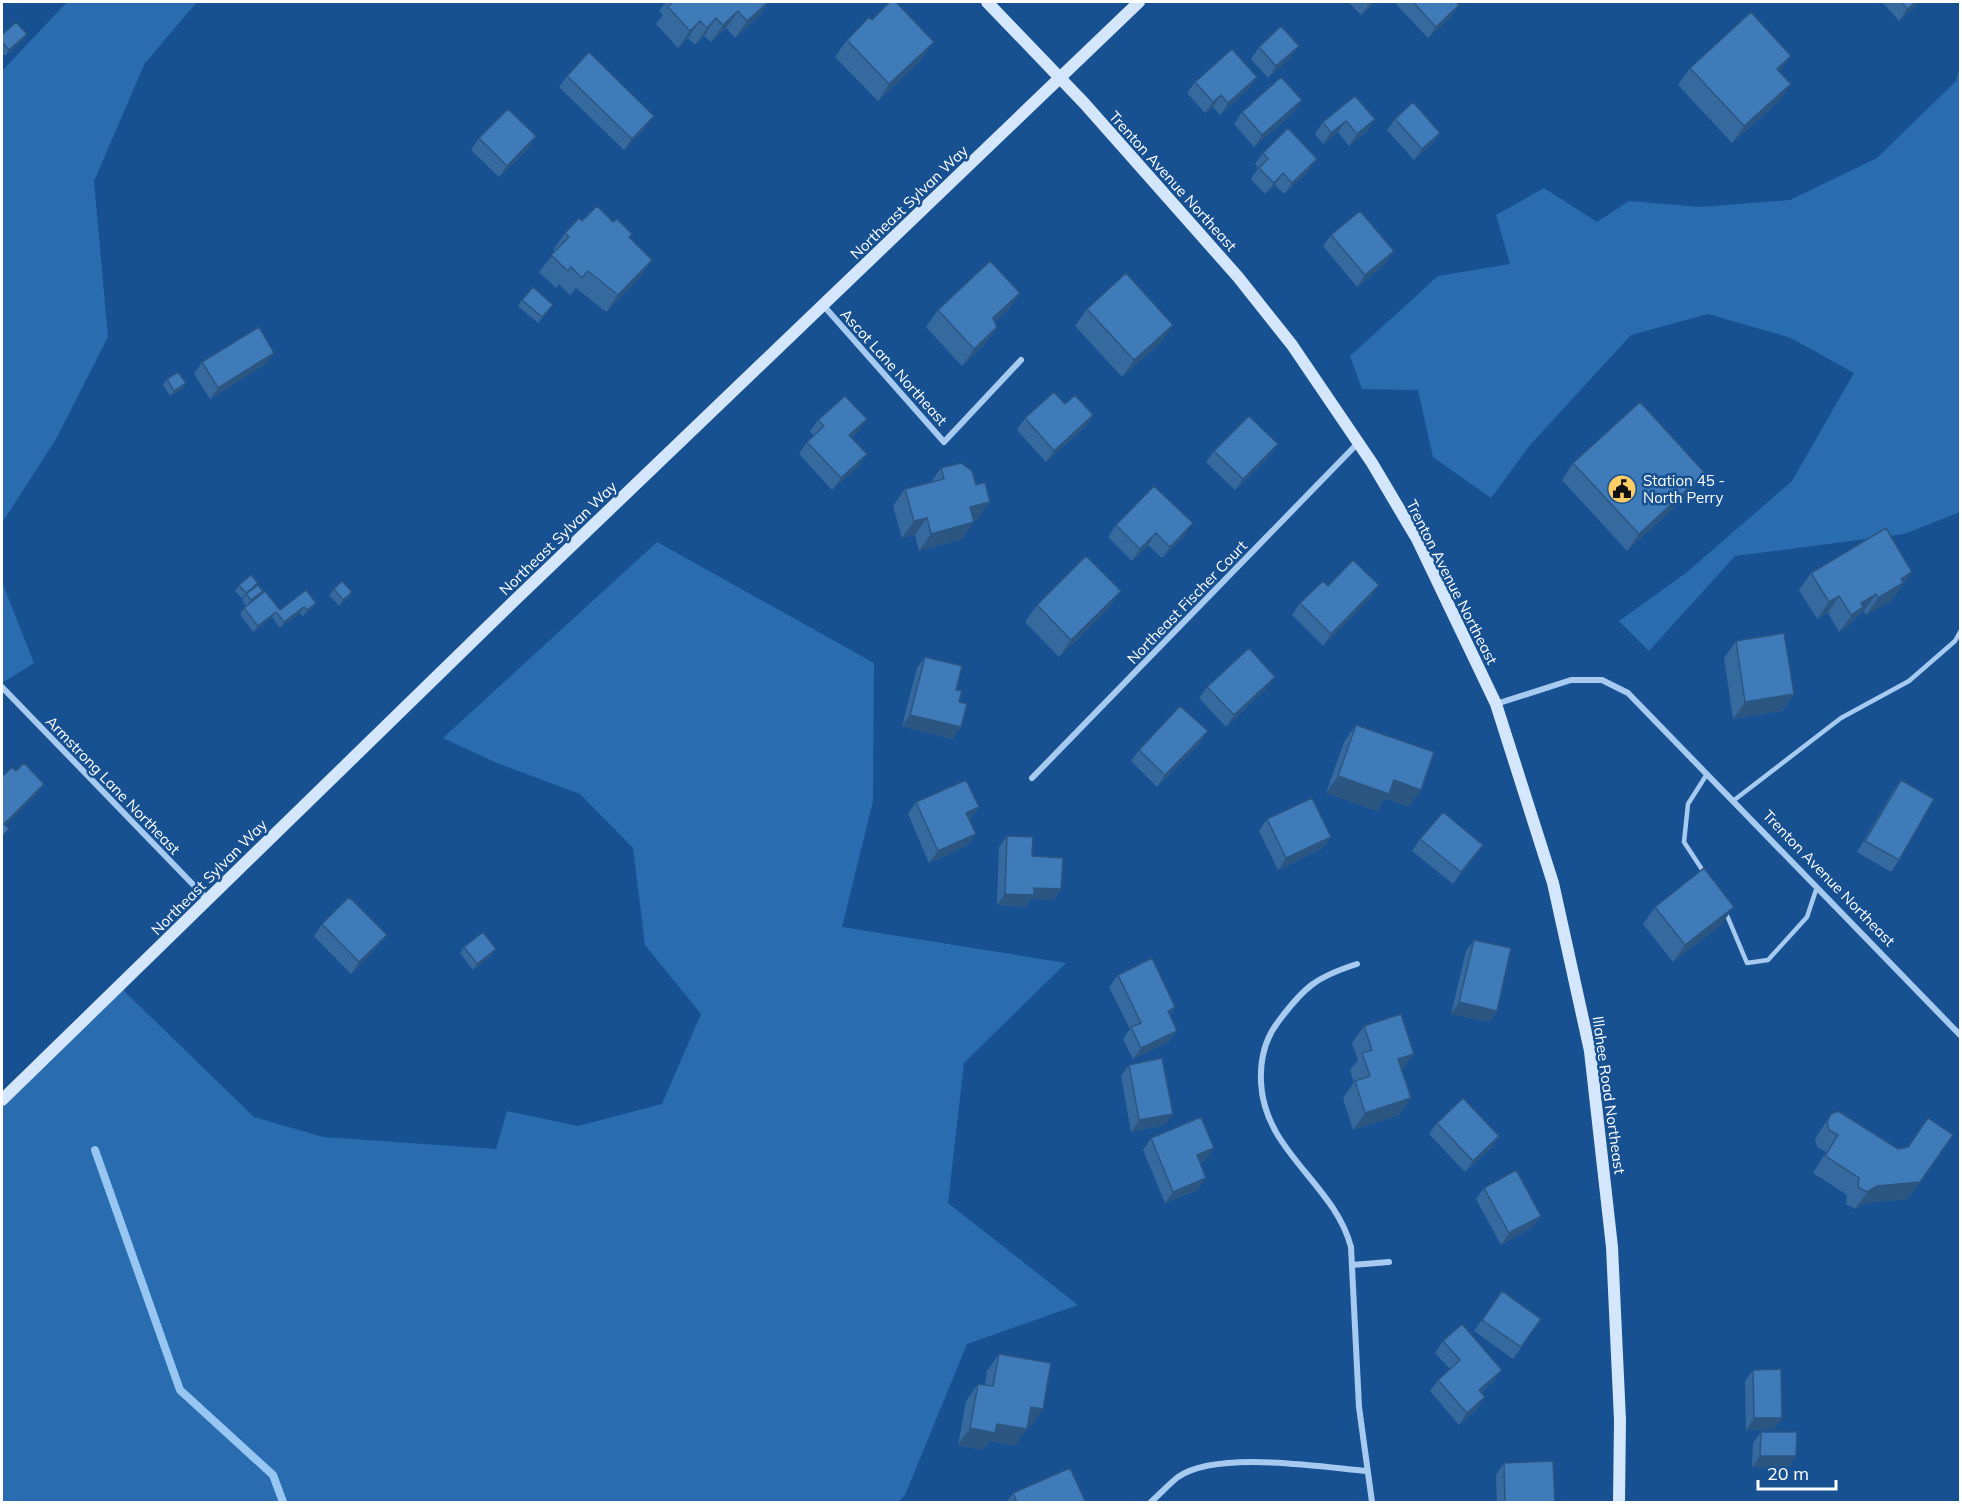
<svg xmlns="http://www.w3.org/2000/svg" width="1962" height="1504" font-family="Mulish,sans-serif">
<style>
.green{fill:#296cb0}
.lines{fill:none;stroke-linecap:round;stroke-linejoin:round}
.stream{stroke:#98c6f3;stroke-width:8}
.service{stroke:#a6caf0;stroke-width:4.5}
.minor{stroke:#a6caf0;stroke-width:6}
.secondary{stroke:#d4e6fb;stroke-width:12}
.wall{fill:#366a9f}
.shaded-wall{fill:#2c5682}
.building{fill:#3f7bb9;stroke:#2c5682;stroke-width:1.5}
.labels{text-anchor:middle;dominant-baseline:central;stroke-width:5;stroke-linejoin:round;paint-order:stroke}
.street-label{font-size:15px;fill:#fff;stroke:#175192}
.poi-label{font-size:15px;fill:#fff;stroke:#175192;text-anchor:start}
</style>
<rect width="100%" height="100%" fill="#175192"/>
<path class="green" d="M67,2h130l-52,61 -51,118 14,156 -52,102 -54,84v-452z
M1960,66v446l-56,22 -169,22 -86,95 -30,-30 67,-48 106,-92 62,-108 -63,-35 -83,-24 -77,21 -101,110 -39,53 -58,-41 -15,-67 -56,-1 -12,-33 88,-80 72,-12 -14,-49 48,-27 53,34 32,-21 71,6 90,-7 87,-42 79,-77z
M657,542l217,121 -1,138 -31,126 224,36 -102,100 -16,140 130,102 -111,39 -62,151 -7,7h-896v-401l118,-114 134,130 69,20 173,12 11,-38 71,15 84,-22 39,-90 -56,-69 -12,-97 -53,-54 -81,-30 -56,-26z
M2,582l32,81 -32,20z"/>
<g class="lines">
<path class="stream" d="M95,1150l85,240 93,85 10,27"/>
<path class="service" d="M1733,801l108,-83 68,-37 46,-40 5,-9
M1705,874l-21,-32 4,-38 19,-30
M1726,913l21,50 21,-3 39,-43 10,-30"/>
<path class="minor" d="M823,305l121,137 77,-82
M2,687l205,212
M1496,704l75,-24h31l26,13 332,342
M1032,778l326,-335
M1357,964c-41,13 -53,23 -79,58 -13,17 -18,38 -17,60 3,70 73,101 90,165l8,160 13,95
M1352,1265l37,-3
M1151,1502c9,-8 18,-18 27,-25 39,-27 143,-10 189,-6"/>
<path class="secondary" d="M987,2l97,101 154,174 54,68 80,118 45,76 79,165 57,179 37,168 22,196 8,173 -1,82
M2,1100l511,-498 626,-600"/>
</g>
<path class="wall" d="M666,2h103l-9,13 -25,23 -9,-10 -15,14 -7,-6 -9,9 -7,-7 -10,10 -22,-24 7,-9 -4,-4z
M1348,2h28l-15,13z
M1394,2h62l3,3 -8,12 -23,21z
M1882,2h37l-2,3 -18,16z
M872,20l50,39 -44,42 -43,-44 12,-17z
M27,34l-4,6 -18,16 -3,-4v-17z
M1259,47l32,10 -23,21 -17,-19z
M1690,68l90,4 -1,29 -47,42 -54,-58z
M567,76l79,51 -22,23 -65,-63z
M1257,77l-8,11 -29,27 -7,-8 -8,6 -18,-20 8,-11z
M1242,112h52l-40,35 -20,-23z
M1375,119l-8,12 -18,15 -11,-14 -15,12 -8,-10 8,-12z
M1395,119l45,14 -8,11 -18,16 -27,-30z
M536,136l-8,12 -29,29 -28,-27 8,-12z
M1263,153l46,17 -25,24 -9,-9 -10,9 -14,-15 7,-11 -3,-4z
M582,221l47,17 23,22 -12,17 -34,35 -30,-24 -6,7 -11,-11 -3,4 -17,-16 16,-20 -2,-2 12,-17z
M1331,235l63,16 -8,12 -29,24 -34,-41z
M1020,293l-12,17 -13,12 2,5 -12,17 -23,22 -36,-39 12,-17z
M522,300l31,5 -15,18 -20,-17z
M1087,309l74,33 -39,35 -47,-51z
M202,362l64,2 -56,35 -16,-25z
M167,379l19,4 -4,6 -12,7 -7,-11z
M1065,404l28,11 -8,12 -39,35 -29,-32 8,-12z
M818,420l41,11 -8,7 8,28 -27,24 -33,-36 8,-12 7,-6 -4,-5z
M1278,444l-8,11 -35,35 -29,-28 8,-11z
M1573,463l120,27 -66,61 -65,-71z
M941,468l37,51 -4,1 -12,19 -43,12 -4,-16 -13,3 -9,-32 12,-17 26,-7z
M1116,525l69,10 -23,23 -14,-13 -16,16 -24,-24z
M1912,572l-21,29 -25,14 -2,-4 -6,4 -7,9 -12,8 -11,-19 -11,6 -18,-29 12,-17z
M239,585l15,3 9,3 -4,5 21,14 36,-7 -4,6 -9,7 -3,-3 -20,15 -8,-11 -19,15 -13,-18 6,-8 -4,-6 3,-4 -3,2 -7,-7z
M1379,585l-8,12 -48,49 -31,-31 8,-12 28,-17z
M334,589l18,3 -4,6 -9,8 -10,-11z
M1037,605l72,3 -50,49 -34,-35z
M1736,641l58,53 -12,17 -49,8 -9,-61z
M925,657l31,33 3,12 -6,37 -51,-13 15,-58z
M1207,687l60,1 -41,39 -27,-29z
M1356,725l53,82 -24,-9 -8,13 -51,-18 18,-51z
M1200,743l-43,44 -26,-26 8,-11z
M1901,780l-2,80 -8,12 -34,-20 36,-61z
M916,802l55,17h-2l-1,26 -39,18 -21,-49z
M1267,819l56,29 -45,22 -19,-39z
M1007,836l25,20 29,33 -8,11 -22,-1 -5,8 -29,-2 2,-58z
M1420,839l63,6 -8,11 -22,28 -41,-33z
M1655,907l67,17 -49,38 -30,-38z
M322,924l65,11 -9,11 -27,28 -37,-38z
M1474,940l23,71 -8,11 -38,-8 15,-63z
M464,947l28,8 -19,15 -13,-17z
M1118,975l57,32 -5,8 -1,27 -36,17 -10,-20 7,-10 -21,-42z
M1364,1026l38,45 9,27 -12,17 -46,15 -10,-32 11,-16 -4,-12 8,-10 -6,-17z
M1129,1065l36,60 -34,7 -10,-56z
M1831,1114l67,35 55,-14 -45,64 -43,4 -10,6 -9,-5 1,-9 -34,-22 13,-21 -9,-5 -2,-8z
M1437,1123l62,13 -8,12 -26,24 -36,-38z
M1151,1138l55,22 -6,2 -2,28 -33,13 -22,-53z
M1484,1188l49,39 -32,18 -25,-46z
M1502,1291l39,28 -28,40 -39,-28z
M1443,1341l51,40 -13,12 -4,16 -18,16 -29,-34 8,-11 12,-11 -15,-16z
M999,1354l32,72h-4l-12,20 -26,-5 -6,9 -25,-5 8,-44 12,-17 7,1 2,-14z
M1753,1370l29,48 -8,11 -28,1 -1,-49z
M1761,1432l27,36 -36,-1 1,-24z
M1504,1463l51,40h-58l-1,-28z
M1013,1493l73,10h-80z"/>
<path class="shaded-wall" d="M768,2h1l-9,13 -25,23 12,-17z
M1371,2h5l-15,13z
M1916,2h3l-2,3 -18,16 8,-12z
M1459,5l-8,12 -23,21 8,-11z
M738,11l-12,17 -15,14 12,-17z
M716,18l-12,18 -9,9 12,-17z
M700,21l-12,17 -10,10 12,-17z
M27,34l-4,6 -18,16 4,-6z
M934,42l-12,17 -44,42 11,-17z
M1299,46l-8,11 -23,21 8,-12z
M1791,56l-12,17 -2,-4z
M1257,77l-8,11 -29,27 8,-12z
M1791,84l-12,17 -47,42 12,-17z
M1221,95l-8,12 -8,6 8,-11z
M1302,100l-8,12 -40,35 8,-12z
M654,116l-8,11 -22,23 8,-11z
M1375,119l-8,12 -18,15 8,-12z
M1346,121l-8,11 -15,12 8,-11z
M1440,133l-8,11 -18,16 8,-11z
M536,136l-8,12 -29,29 8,-11z
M1317,159l-8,11 -25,24 8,-11z
M1283,173l-8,12 -10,9 9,-11z
M1394,251l-8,12 -29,24 8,-12z
M652,260l-12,17 -34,35 12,-17z
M1020,293l-12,17 -27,25 12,-17z
M1173,325l-12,17 -39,35 12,-17z
M997,327l-12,17 -23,22 12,-17z
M274,353l-8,11 -56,35 8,-11z
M186,383l-4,6 -12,7 4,-5z
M1093,415l-8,12 -39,35 8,-11z
M867,419l-8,12 -18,16 8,-12z
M1278,444l-8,11 -35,35 8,-11z
M867,454l-8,12 -27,24 9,-12z
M1705,473l-12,17 -66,61 12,-17z
M990,502l-12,17 -20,5 12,-17z
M927,518l-12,17 -13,3 12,-17z
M974,522l-12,17 -43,12 12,-17z
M1193,523l-8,12 -23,23 8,-11z
M1156,533l-8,12 -16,16 8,-12z
M1912,572l-21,29 -25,14 12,-17 23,-19z
M258,583l-4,6 -12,9 4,-5z
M1379,585l-8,12 -48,49 8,-12z
M263,591l-4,6 -12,9 4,-6z
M1121,591l-12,17 -50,49 12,-17z
M352,592l-4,6 -9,8 4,-6z
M1876,594l-12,17 -6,3 -7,10 -12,8 22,-29z
M1839,596l-11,17 -11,6 12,-17z
M316,603l-4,6 -9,7 4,-6z
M304,607l-4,6 -20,15 4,-6z
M276,612l-4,5 -19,15 5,-6z
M1275,677l-8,11 -41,39 8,-12z
M1794,694l-12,17 -49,8 12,-17z
M910,715l51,12 -8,12 -51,-13z
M1208,731l-8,12 -43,44 8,-12z
M1338,776l56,4 27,10 -12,17 -24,-9 -8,13 -51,-18z
M44,784l-8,11 -34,34 2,-5z
M979,807l-8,12 -13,5 8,-11z
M976,834l-8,11 -39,18 9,-12z
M1331,837l-8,11 -45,22 8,-12z
M1483,845l-8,11 -22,28 8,-12z
M1034,888l27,1 -8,11 -22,-1 -5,8 -29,-2 8,-11z
M1734,907l-12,17 -49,38 12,-17z
M387,935l-9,11 -27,28 8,-12z
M496,949l-4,6 -19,15 4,-6z
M1459,1002l38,9 -8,11 -38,-8z
M1175,1007l-8,12 1,-8z
M1177,1031l-8,11 -36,17 8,-11z
M1414,1054l-12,17 -4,-12z
M1411,1098l-12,17 -46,15 12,-17z
M1173,1114l-8,11 -34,7 8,-12z
M1499,1136l-8,12 -26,24 8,-11z
M1214,1148l-8,12 -17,7 8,-12z
M1206,1178l-8,12 -33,13 8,-11z
M1920,1182l-12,17 -43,4 -10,6 12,-17 10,-6z
M1541,1216l-8,11 -32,18 8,-12z
M1502,1370l-8,11 -23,20 8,-11z
M1485,1397l-8,12 -18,16 8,-12z
M1031,1407l12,2 -12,17 -12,-2z
M1754,1418h28l-8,11 -28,1z
M997,1424l30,5 -12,17 -26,-5 -6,9 -25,-5 12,-17z
M1760,1456h36l-8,12 -36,-1z"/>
<path class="building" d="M673,2h95l-21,19 -9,-10 -15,14 -7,-7 -9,10 -7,-7 -10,10 -22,-24z
M890,2h6l38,40 -45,42 -42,-44 22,-23 3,3z
M1413,2h43l3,3 -23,22z
M1901,2h15l-9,7z
M1751,12l40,44 -14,13 14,15 -47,42 -54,-58z
M16,22l11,12 -18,16 -7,-8v-7z
M1281,26l18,20 -23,20 -17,-19z
M1232,49l25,28 -29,26 -7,-8 -8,7 -18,-20z
M589,52l65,64 -22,23 -65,-63z
M1281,77l21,23 -40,35 -20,-23z
M1355,96l20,23 -18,15 -11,-13 -15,12 -8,-11z
M1413,102l27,31 -18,16 -27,-30z
M508,109l28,27 -29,30 -28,-28z
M1288,128l29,31 -25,24 -9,-10 -9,10 -15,-15 9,-9 -5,-6z
M597,206l16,16 4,-3 15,15 -3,3 23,23 -34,35 -30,-24 -6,7 -11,-11 -3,4 -17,-16 18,-18 -4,-4 14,-15 3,3z
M1360,211l34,40 -29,24 -34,-40z
M990,261l30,32 -27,25 4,9 -23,22 -36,-39z
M1126,273l47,52 -39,35 -47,-51z
M533,287l20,18 -11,12 -20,-17z
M259,327l15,26 -56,35 -16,-26z
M178,372l8,11 -12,8 -7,-12z
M1054,392l11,12 10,-9 18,20 -39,36 -29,-33z
M845,396l22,23 -18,16 18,19 -26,24 -34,-36 17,-16 -6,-6z
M1640,402l65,71 -66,61 -66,-71z
M1249,416l29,28 -35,35 -29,-28z
M961,463l11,8 4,14 9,-3 5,20 -20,5 4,15 -43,12 -4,-16 -13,3 -9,-32 39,-10 -3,-11z
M1154,486l39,37 -23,24 -14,-14 -16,16 -24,-24z
M1886,528l26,44 -11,7 2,4 -25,15 -2,-4 -15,9 2,4 -12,8 -12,-19 -10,6 -18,-29z
M1086,556l35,35 -50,49 -34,-35z
M1353,560l26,25 -48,49 -31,-31 23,-22 5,5z
M251,575l7,8 -12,10 -7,-8z
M342,581l10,11 -9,8 -9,-11z
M258,585l5,6 -12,9 -5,-6z
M306,590l10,13 -9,7 -3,-3 -20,15 -8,-10 -18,14 -14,-18 21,-17 15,19z
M1784,633l10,61 -49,8 -9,-61z
M1249,648l26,29 -41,38 -27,-28z
M925,657l37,9 -6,24 6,1 -3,11 8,2 -6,23 -51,-12z
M1180,706l28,25 -43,44 -26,-25z
M1356,725l78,27 -13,38 -27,-10 -5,14 -51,-18z
M24,763l20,21 -40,40 5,5 -7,7v-59l10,-10 4,4z
M966,780l13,27 -13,6 10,21 -38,17 -22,-49z
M1901,780l33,19 -35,61 -34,-19z
M1312,798l19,39 -45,21 -19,-39z
M1443,812l40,33 -22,27 -41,-33z
M1007,836l26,1 -1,19 31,2 -2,31 -27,-1v7l-29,-1z
M1704,868l30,39 -49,38 -30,-38z
M349,897l38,38 -28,27 -37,-38z
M483,932l13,17 -19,15 -13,-17z
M1474,940l37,8 -14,63 -38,-9z
M1152,958l23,49 -7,4 9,20 -36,17 -10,-21 10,-4 -23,-48z
M1401,1014l13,40 -16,5 13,39 -46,15 -10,-32 15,-5 -8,-23 10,-3 -8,-24z
M1162,1058l11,56 -34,6 -10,-55z
M1463,1098l36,38 -26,25 -36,-38z
M1838,1111l60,38 10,-2 20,-29 25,17 -33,47 -43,4 -10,6 -9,-5 1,-9 -34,-22 13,-21 -9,-5 -2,-8 4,-8z
M1201,1117l13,31 -17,7 9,23 -33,14 -22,-54z
M1516,1170l25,46 -32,17 -25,-45z
M1502,1291l39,28 -20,28 -39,-27z
M1462,1324l40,46 -23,20 6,7 -18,16 -29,-33 22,-20 -17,-19z
M999,1354l52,9 -8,46 -12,-2 -4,22 -30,-5 -2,9 -25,-5 8,-44 15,2z
M1781,1369l1,49h-28l-1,-48z
M1761,1432h36l-1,24h-36z
M1553,1461l2,42h-50l-1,-40z
M1070,1468l16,35h-69l-4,-10z"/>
<defs>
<g id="civic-disc" transform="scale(1.5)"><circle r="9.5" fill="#ffcd65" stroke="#175192"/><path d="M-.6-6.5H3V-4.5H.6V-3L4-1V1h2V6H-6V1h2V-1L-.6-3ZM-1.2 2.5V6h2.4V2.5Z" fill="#111"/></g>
</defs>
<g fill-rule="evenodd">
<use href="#civic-disc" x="1622" y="489"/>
</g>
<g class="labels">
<g class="street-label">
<text transform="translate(1173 181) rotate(48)">Trenton Avenue Northeast</text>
<text transform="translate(909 202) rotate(-44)">Northeast Sylvan Way</text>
<text transform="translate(894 367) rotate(48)">Ascot Lane Northeast</text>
<text transform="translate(558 538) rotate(-44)">Northeast Sylvan Way</text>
<text transform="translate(1452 582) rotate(63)">Trenton Avenue Northeast</text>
<text transform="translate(1187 602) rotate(-46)">Northeast Fischer Court</text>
<text transform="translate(113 785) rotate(46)">Armstrong Lane Northeast</text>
<text transform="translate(209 877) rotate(-45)">Northeast Sylvan Way</text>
<text transform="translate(1829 878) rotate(46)">Trenton Avenue Northeast</text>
<text transform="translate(1609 1095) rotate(82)">Illahee Road Northeast</text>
</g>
<g class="poi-label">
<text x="1643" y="480">Station 45 -<tspan x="1643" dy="17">North Perry</tspan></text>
</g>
</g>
<rect width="1962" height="1504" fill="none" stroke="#ffffff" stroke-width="6"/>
<path d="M1758 1480v9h78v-9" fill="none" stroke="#ffffff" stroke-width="3"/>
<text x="1767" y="1480" font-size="18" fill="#ffffff" stroke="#175192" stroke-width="4.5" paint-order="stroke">20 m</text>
</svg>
